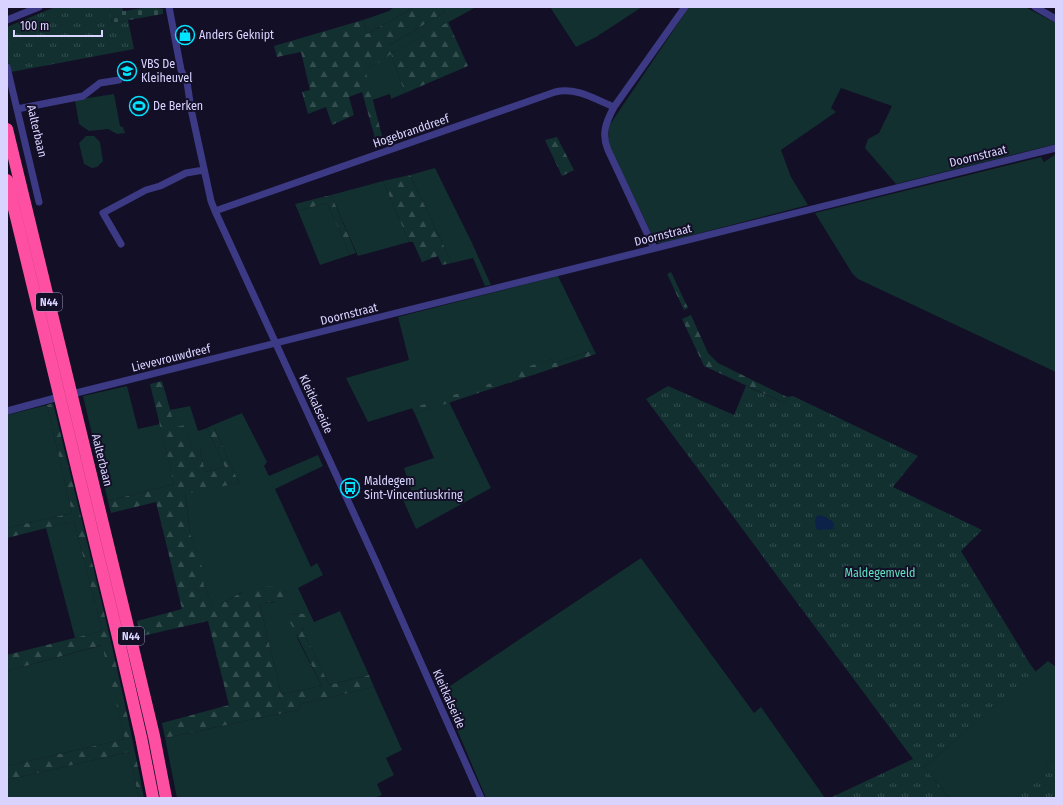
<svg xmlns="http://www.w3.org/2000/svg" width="1063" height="805" font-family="'Fira Sans Condensed',sans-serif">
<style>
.green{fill:#12302f}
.forest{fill:url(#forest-firs)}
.cemetery{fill:url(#cemetery-stones)}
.park{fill:url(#park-tufts)}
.water{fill:#0c2248}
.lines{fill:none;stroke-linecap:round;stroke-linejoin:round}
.street{stroke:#3d3a85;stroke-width:7}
.highway{stroke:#ff4fa3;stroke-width:12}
.labels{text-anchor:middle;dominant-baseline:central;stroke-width:4;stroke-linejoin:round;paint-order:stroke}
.shield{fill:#130f26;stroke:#9e99be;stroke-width:1}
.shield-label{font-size:11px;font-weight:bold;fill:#d9d4ff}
.poi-label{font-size:12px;fill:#d9d4ff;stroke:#130f26;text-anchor:start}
.street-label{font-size:12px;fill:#d9d4ff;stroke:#130f26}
.park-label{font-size:12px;fill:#5fe0c0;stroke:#130f26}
</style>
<defs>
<pattern id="forest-firs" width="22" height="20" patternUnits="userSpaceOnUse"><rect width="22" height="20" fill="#12302f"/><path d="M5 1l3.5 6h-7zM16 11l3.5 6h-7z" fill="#344d4e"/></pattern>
<pattern id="cemetery-stones" width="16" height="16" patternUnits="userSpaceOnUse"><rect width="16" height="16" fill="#12302f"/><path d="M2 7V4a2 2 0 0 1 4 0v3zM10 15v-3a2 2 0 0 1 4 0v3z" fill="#344d4e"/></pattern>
<pattern id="park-tufts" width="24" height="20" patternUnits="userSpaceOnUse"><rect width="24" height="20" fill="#12302f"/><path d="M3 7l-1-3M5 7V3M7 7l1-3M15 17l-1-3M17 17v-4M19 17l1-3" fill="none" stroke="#344d4e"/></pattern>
</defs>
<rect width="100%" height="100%" fill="#130f26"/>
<path class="green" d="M394,7h21l-48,27 -4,-14 26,-9z
M442,7h34l-85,47 14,39 -14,6 -1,-5 -18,6 -8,-31 11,-4 13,-19 57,-34z
M550,7h92l-46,30 -20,10z
M689,7h336l31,16v121l-160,40 -31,-36 3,-9 11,-6 13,-27 -51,-18 -10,20 5,4 -55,38 10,27 17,28 -146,38h-4l-3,-2 -45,-94 -2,-6 1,-15z
M114,94l6,32 3,1 2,6 -8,1 -9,-5 -19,2 -10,-7 -4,-24z
M86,136h8l6,6 3,19 -6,6 -5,1 -8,-4 -5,-21z
M1056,154v218l-198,-93 -6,-6 -37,-60 226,-56 3,5z
M435,168l37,75 19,42 -6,1 -12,-28 -21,5 -42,-88z
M383,181l26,61 -51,14 -27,-61z
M326,203l2,2 22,50 -30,10 -22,-54z
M558,276l36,74 -40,13 -2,-4 -42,14 2,4 -144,45 -22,-44 63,-18 -11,-43z
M127,386l11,43 22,-5 14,60 -66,17 -25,-105z
M449,402l42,86 -75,41 -16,-36 11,-3 -7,-22 30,-10 -19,-44z
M47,405l25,108 -65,15v-113z
M190,406l8,25 9,-3 18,39 -20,5 -5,-23 -8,2 -7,-25 -10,2 -5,-18z
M242,413l25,49 -3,4 5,10 49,-21 5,11 -48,23 36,78 6,-4 6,12 -25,13 16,34 26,-11 29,64 -40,10 -19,-40 -7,-12 -1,-7 2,-12 -6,-1 -7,2 7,25 24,46 -41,8 -21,-89 3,-2h12l-11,-16 -24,6 -21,12h-6l-9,-19 -4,-23 -10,-29 -5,-41 54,-10 -26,-58z
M74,521l28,110 -27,7 -29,-110z
M641,558l113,155 7,-6 64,91h-238v-1l-3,1h-98l-45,-106z
M103,645l22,94 -118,27v-95z
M1048,661l8,6v91l-50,40h-57l-25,-31z
M374,687l28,63 -16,8 8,17 -17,9 5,11 -8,3h-197l-12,-60 133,-28 3,-6z
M128,752l11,46h-132v-18z"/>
<path class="forest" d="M415,7h27l3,5 -57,34 3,8 57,-32 20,44 -63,27 -14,-39 -16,11 -10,4 17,67 -7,2 -13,-46 -13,5 5,18 -22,10 -6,-18 -18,7 -6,-22 8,-2 -9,-38 -24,5 -3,-11 89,-26 4,14z
M557,137l17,33 -12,6 -17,-36z
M410,175l42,88 -10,2 -4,-9 -16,6 -9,-20h-4l-26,-61z
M331,195l25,58 -6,2 -22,-50 -2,-2 -28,8 -3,-7z
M671,272l17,36 -4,2 -17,-36z
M691,315l17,38 10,10 69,34 -3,6 -80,-37 -22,-47z
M594,350l2,4 -181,60 -3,-6 99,-31 -1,-5 42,-13 2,4z
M162,381l13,46 10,-2 7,25 8,-1 5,23 20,-5 -18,-39 6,-3 26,58 -54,11 5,40 11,29 3,23 9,19c10,0 17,-7 26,-11 13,-7 30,-9 44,-6l4,5 -2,8c-8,4 -18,-1 -25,4l21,89 41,-8 -32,-64v-4l1,-3 7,-2 6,1 3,4 -2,6 -3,2 1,7 7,12 19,40 40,-10 5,12 -73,17 -3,6 -133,28 -3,-15 67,-18 -21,-84 -66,15 -5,-15 45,-12 -26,-107 -45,11 -3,-12 66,-17 -24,-100z
M53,403c32,132 66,262 91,395h-5l-11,-46 -121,28v-14l118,-27 -23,-94 -95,26v-16l95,-24 -28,-110 -67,17v-10l65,-15 -25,-108z"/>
<path class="cemetery" d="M109,7h13l1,4c14,-2 27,-5 40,-2v5l-51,9z"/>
<path class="park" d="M55,7h54l3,16 16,-3 6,29 -123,23 -4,-13v-32z
M668,386l66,29 12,-29 38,17 3,-6 6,-1 125,60 -25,31 89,43 -21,21 69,113 6,8 -112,95 25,31h-119l83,-39 -267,-360z
M1056,758v40h-51z"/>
<path class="water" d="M818,515l8,2 8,6v6l-17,1c-2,-5 -3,-11 1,-15z"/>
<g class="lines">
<path class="street" d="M169,7l12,63 6,12 4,27 20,92 4,10 162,353 104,234
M1035,7l21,12
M7,20l32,-13
M7,67l32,135
M17,109l66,-13 17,-13 19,-3
M215,211l340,-119c22,-5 39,7 59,15
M121,244l-18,-31 43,-23 14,-4 26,-13 18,-3
M654,248l-46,-98c-7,-16 -2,-28 6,-43l71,-100
M72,394l984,-246
M7,411l52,-14"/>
<path class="highway" d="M7,129l122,502 25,105 12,62
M7,180l110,453 24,104 12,61"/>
</g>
<defs>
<g id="shop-ring" transform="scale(1)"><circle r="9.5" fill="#130f26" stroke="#00e5ff" stroke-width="1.5"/><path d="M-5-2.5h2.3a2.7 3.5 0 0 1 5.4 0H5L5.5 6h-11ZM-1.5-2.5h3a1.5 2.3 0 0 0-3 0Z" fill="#00e5ff"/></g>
<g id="school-ring" transform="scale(1)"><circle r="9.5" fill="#130f26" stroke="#00e5ff" stroke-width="1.5"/><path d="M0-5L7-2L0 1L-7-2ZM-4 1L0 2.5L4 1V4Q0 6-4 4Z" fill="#00e5ff"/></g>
<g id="stadium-ring" transform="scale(1)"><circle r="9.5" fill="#130f26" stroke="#00e5ff" stroke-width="1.5"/><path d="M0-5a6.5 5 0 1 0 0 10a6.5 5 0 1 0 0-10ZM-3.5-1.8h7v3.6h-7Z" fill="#00e5ff"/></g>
<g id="bus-ring" transform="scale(1)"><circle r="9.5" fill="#130f26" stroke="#00e5ff" stroke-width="1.5"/><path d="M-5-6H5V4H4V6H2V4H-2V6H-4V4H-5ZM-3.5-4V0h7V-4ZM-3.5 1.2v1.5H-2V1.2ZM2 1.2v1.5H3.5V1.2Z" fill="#00e5ff"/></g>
</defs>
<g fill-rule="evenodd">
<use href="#shop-ring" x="185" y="35"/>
<use href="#school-ring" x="127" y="71"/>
<use href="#stadium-ring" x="139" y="106"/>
<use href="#bus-ring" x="350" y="488"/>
</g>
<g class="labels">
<g class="shield">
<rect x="36" y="293" width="26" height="18" rx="3"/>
<rect x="118" y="627" width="26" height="18" rx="3"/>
</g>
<g class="shield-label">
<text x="49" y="302">N44</text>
<text x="131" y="636">N44</text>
</g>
<g class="poi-label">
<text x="199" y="35">Anders Geknipt</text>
<text x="141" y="64">VBS De<tspan x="141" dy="14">Kleiheuvel</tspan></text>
<text x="153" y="106">De Berken</text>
<text x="364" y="481">Maldegem<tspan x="364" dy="14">Sint-Vincentiuskring</tspan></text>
</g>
<g class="street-label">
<text transform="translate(37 131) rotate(77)">Aalterbaan</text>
<text transform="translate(411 131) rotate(-19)">Hogebranddreef</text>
<text transform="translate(978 156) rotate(-14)">Doornstraat</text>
<text transform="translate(663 235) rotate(-14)">Doornstraat</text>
<text transform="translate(349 314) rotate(-14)">Doornstraat</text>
<text transform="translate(171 358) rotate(-14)">Lievevrouwdreef</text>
<text transform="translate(316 404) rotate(65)">Kleitkalseide</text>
<text transform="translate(102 460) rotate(76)">Aalterbaan</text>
<text transform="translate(449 699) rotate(66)">Kleitkalseide</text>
</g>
<g class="park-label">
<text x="880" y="573">Maldegemveld</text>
</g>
</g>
<rect width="1063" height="805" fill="none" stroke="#d9d4ff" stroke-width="16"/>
<path d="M14 30v6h88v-6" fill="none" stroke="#d9d4ff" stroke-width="2"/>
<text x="20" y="30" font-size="12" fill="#d9d4ff" stroke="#130f26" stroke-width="3" paint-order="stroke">100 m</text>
</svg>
